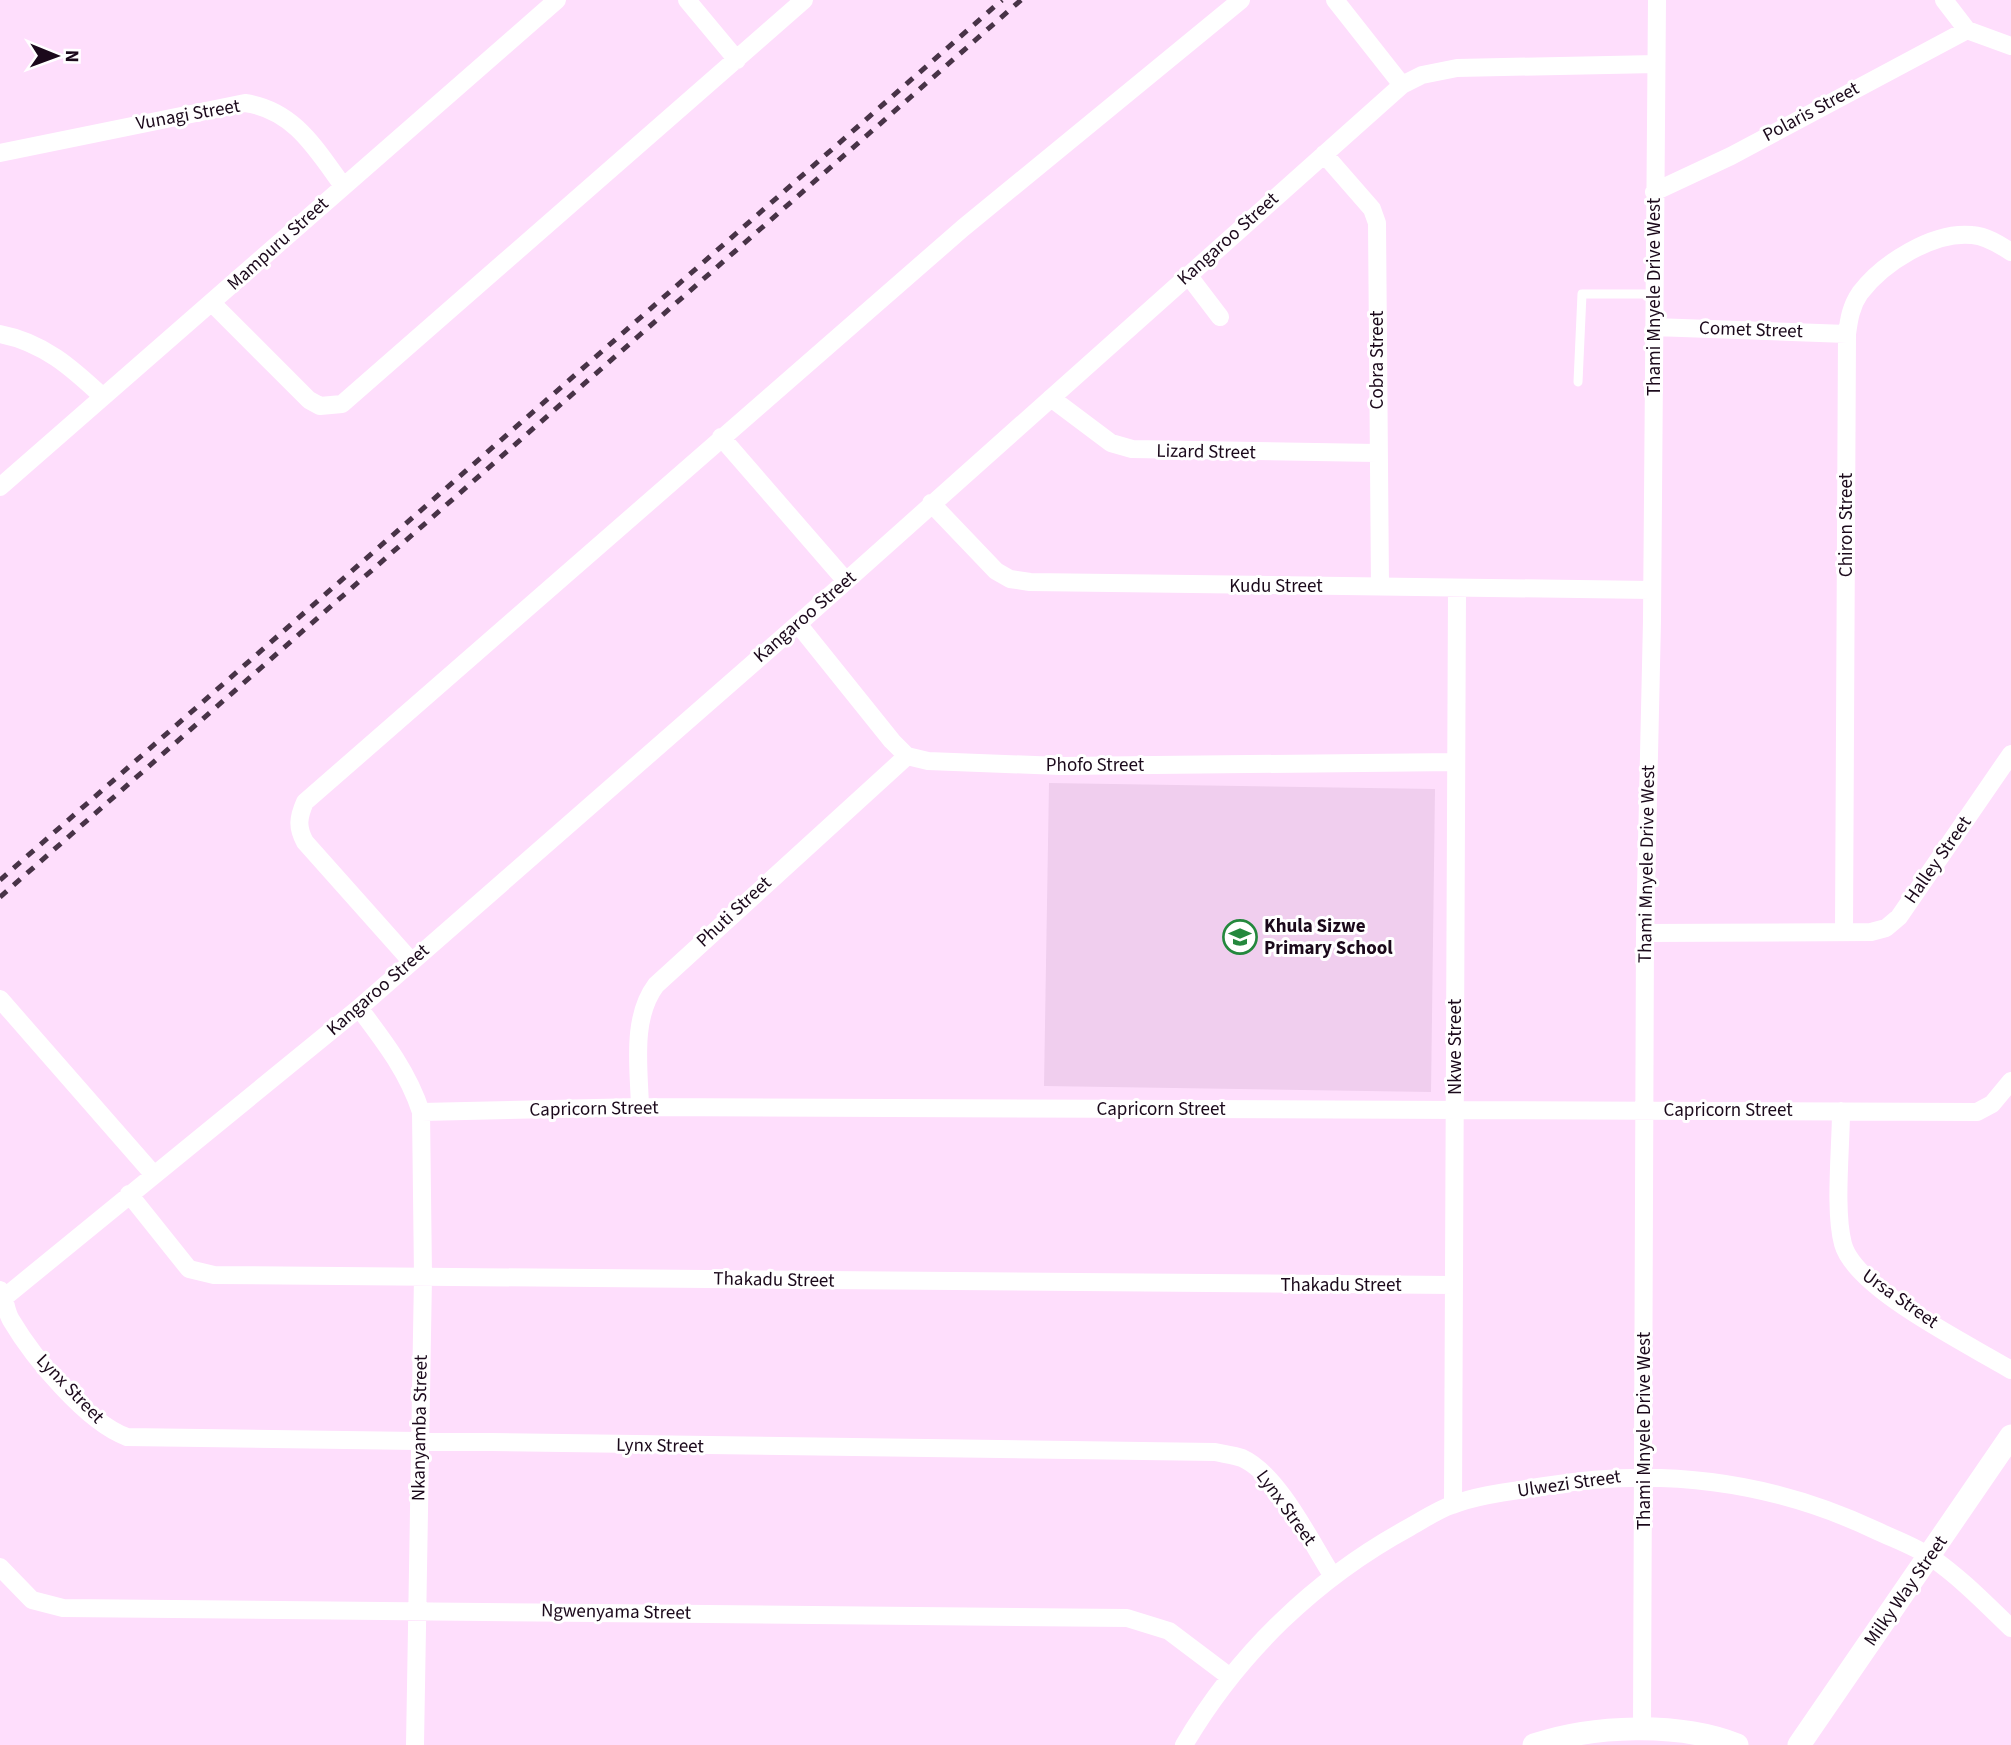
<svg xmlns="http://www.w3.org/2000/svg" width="2011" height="1745" font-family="'Source Sans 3',sans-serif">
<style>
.built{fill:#f0ceee}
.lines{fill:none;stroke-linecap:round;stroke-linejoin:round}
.service{stroke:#fff;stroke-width:9}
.minor{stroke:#fff;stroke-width:18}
.tertiary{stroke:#fff;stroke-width:23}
.rail{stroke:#483347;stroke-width:5;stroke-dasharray:9 9;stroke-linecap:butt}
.labels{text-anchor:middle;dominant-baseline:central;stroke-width:6;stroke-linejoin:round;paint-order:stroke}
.street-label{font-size:19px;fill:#1b091b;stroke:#fff}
.poi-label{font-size:19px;font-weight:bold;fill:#1b091b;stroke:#fff;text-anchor:start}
</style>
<rect width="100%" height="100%" fill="#fedefc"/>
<path class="built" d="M1049,783l386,6 -4,303 -387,-6z"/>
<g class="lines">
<path class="service" d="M1578,382l4,-88h72"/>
<path class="minor" d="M687,0l50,60
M1335,0l67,85
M1944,0l23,30 44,16
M0,153l245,-50c49,7 71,46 98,83
M1324,154l48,55 5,14 3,363
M1654,192l77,-36 236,-126
M1188,275l32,42
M212,303l97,97 11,6 22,-2 462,-404
M1654,327l193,7
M0,334c43,8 72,34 103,63
M1051,398l60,45 21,6 245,4
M721,437l125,144
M0,487l557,-487
M931,503l65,68 14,8 20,3 622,8
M798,624l94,117 15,15 21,5 132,5 396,-4
M1844,932l3,-598c2,-15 4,-28 13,-41 23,-30 73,-62 112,-58 14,1 27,9 39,17
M1645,933l226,-1 15,-4 13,-11 112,-163
M411,961l-106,-119c-8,-15 -7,-24 0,-40l658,-574 278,-228
M0,999l154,176
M359,1008c25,33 49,64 62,104l2,164 -8,469
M640,1107c-1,-39 -9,-89 16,-122l251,-229
M1841,1111c0,36 -7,100 2,133 12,45 127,101 168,126
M421,1112l219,-5 1337,5 15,-8 19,-23
M129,1194l60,75 25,6 1240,10
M0,1290c6,9 5,20 11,30 22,37 75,102 116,117l1088,15c9,2 19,3 27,6 36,16 69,84 90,117
M0,1301l359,-293 439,-384 604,-539 20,-10 35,-7 199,-4
M1453,1504l4,-915
M0,1567l32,33 31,8 1064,10 42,13 61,46
M1642,1728l3,-795 7,-312 5,-621
M1184,1745c54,-92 132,-167 226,-218 13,-7 27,-17 42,-22 28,-11 63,-14 93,-19 115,-19 224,-6 330,44 19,9 40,16 57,28 29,20 54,46 79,70"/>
<path class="tertiary" d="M1534,1745c59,-20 145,-23 203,0
M1799,1745l212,-309"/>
<path class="rail" d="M0,880l1002,-880
M0,897l1021,-897"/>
</g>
<defs>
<g id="school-ring" transform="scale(1.75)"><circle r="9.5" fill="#fff" stroke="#24883d" stroke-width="1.5"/><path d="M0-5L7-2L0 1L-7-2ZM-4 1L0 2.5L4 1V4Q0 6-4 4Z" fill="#24883d"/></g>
</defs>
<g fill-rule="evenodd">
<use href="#school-ring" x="1240" y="937"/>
</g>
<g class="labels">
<g class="street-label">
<text transform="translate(1811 112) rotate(-28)">Polaris Street</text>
<text transform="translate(188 115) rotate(-10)">Vunagi Street</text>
<text transform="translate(1228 239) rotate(-42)">Kangaroo Street</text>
<text transform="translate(278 244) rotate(-42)">Mampuru Street</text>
<text transform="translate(1654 297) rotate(-90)">Thami Mnyele Drive West</text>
<text transform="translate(1751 330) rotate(2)">Comet Street</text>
<text transform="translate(1377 360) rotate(-90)">Cobra Street</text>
<text transform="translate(1206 452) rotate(1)">Lizard Street</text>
<text transform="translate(1846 525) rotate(-90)">Chiron Street</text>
<text x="1276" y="586">Kudu Street</text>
<text transform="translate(805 617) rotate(-41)">Kangaroo Street</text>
<text x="1095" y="765">Phofo Street</text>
<text transform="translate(1938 860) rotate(-55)">Halley Street</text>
<text transform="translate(1647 864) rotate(-89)">Thami Mnyele Drive West</text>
<text transform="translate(734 912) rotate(-43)">Phuti Street</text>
<text transform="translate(378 990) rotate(-41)">Kangaroo Street</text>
<text transform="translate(1455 1047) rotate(-90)">Nkwe Street</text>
<text transform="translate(594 1109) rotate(-1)">Capricorn Street</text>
<text x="1161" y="1109">Capricorn Street</text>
<text x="1728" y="1110">Capricorn Street</text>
<text transform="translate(774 1280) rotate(1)">Thakadu Street</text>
<text x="1341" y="1285">Thakadu Street</text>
<text transform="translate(1900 1299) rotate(35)">Ursa Street</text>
<text transform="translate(70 1389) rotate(46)">Lynx Street</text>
<text transform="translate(420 1428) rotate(-89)">Nkanyamba Street</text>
<text transform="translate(1644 1431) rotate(-90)">Thami Mnyele Drive West</text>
<text transform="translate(660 1446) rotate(1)">Lynx Street</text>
<text transform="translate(1569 1484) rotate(-8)">Ulwezi Street</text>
<text transform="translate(1286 1508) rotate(54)">Lynx Street</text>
<text transform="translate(1906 1591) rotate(-55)">Milky Way Street</text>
<text transform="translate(616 1612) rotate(1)">Ngwenyama Street</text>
</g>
<g class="poi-label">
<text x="1264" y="926">Khula Sizwe<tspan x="1264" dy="22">Primary School</tspan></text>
</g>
</g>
<g transform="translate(56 56) rotate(91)" stroke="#ffffff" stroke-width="5" paint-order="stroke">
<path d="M0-5L12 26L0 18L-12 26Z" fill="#1b091b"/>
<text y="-10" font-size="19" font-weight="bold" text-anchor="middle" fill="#1b091b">N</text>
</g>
</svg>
